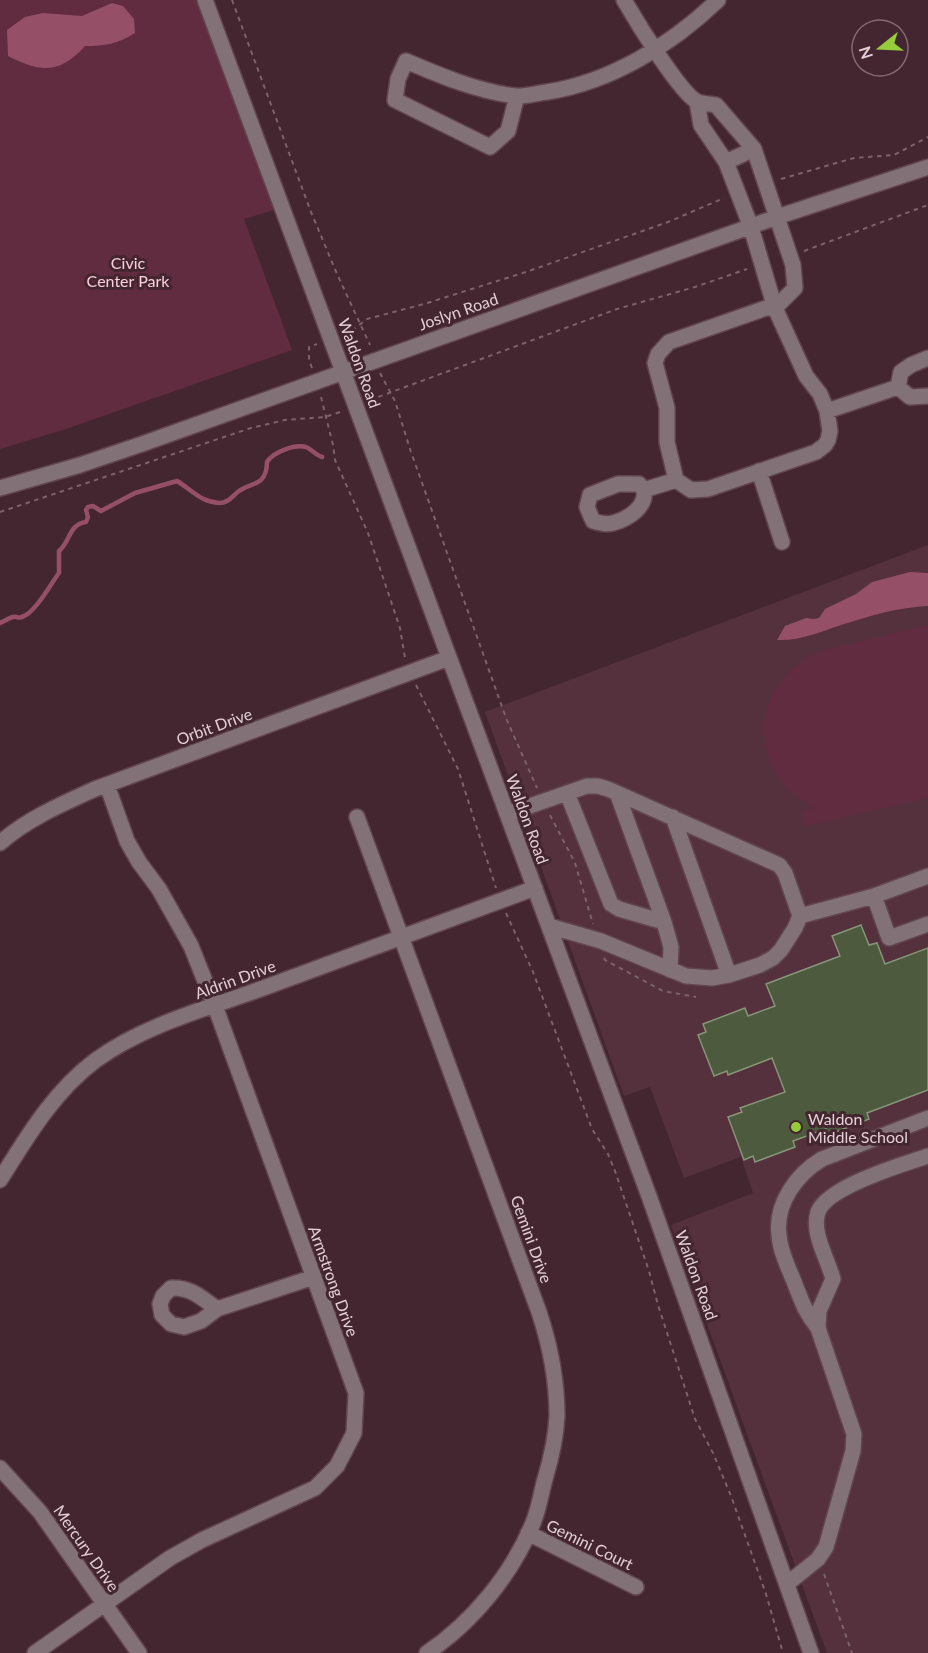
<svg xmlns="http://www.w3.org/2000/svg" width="928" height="1653" font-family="Lato,sans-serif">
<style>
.built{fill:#54313d}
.green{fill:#612c3f}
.water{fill:#955068}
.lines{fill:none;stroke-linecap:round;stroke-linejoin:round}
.stream{stroke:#955068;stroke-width:4.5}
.building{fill:#4d5a3e;stroke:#869577;stroke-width:1.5}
.minor-casing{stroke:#61444e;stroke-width:18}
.path{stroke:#7c626a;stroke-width:2;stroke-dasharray:4.5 4.5;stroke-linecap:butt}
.minor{stroke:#827277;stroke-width:15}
.poi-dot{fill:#95cc3b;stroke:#442630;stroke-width:2}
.labels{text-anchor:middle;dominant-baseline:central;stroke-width:6;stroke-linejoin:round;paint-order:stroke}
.park-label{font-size:16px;fill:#fbd0dd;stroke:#442630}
.street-label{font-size:16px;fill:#e3cfd5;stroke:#442630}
.poi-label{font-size:16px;fill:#e3cfd5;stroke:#442630;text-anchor:start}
</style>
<rect width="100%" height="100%" fill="#442630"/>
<path class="built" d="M928,545v1108h-101l-156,-428 82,-32 -12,-36 -57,21 -34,-91 -26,9 -139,-384z"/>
<path class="green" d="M0,0h196l78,210 -30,9 48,131 -226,79 -66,20z
M928,625v173l-123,28 -3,-15 13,-3c-28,-15 -45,-35 -50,-66 -3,-15 0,-27 5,-41 8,-20 23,-36 42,-46 12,-7 27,-8 40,-11 25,-7 51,-13 76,-19z"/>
<path class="water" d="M112,3l11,3 11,13 1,14c-18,11 -30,13 -50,13 -26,29 -45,26 -77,10l-1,-26 18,-13 18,-4 39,3z
M910,572l18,1v33c-29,1 -59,10 -87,19 -21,7 -41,16 -64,15l8,-14 21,-8 7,1 6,-1 6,-9 31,-15 16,-12z"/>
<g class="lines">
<path class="stream" d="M0,623c4,-2 9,-5 13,-6 6,-1 3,2 9,0 13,-4 28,-32 37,-44v-22c11,-9 10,-27 27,-29l2,-5 -2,-7 2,-3 5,-1 8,5 34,-18 42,-12c15,9 24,21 42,22 10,0 13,-7 20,-12 7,-5 16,-6 22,-11 5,-5 6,-11 6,-18 6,-10 28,-18 39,-15 5,2 10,8 16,10"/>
</g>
<path class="building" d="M861,925l8,20 8,-2 8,21 43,-16v142l-61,23 2,6 -41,16 -2,-6 -33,12 2,6 -40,15 -2,-6 -9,4 -16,-43 14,-5 -2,-4 45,-16 -13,-34 -44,17 -1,-4 -13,5 -16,-41 8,-3 -3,-8 42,-16 3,8 27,-10 -9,-22 74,-28 -8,-20z"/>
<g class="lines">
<g class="minor-casing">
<path id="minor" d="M205,0l444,1196 162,457
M624,0c11,19 57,95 74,102 5,2 13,2 18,3l38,44 39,116 2,23 -20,20
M517,96l-9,35 -18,16 -95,-47 3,-21 8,-18c35,15 71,30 109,35 10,1 22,-3 32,-4 64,-10 124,-47 171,-92
M726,162l28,-13
M898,387l3,-15 10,-7 17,-7
M898,387l12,10 18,-1
M827,411l71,-24
M759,471l23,71
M676,480l-9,-38v-34l-12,-45 3,-9 11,-12 97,-34h9
M0,488l80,-23 62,-21 635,-227 151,-50
M644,490c3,17 -16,29 -31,33 -7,2 -13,0 -20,-2l-6,-14 3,-12 28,-11h21l5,6 32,-10 15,10 17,-1 108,-37 9,-7 3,-5 2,-9 -3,-20 -7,-17 -14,-18 -31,-68 -24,-81 -25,-65 -25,-37 -4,-23
M567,793l44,111 8,5 45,13 7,25 -1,23
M617,793l47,129
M507,814l80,-28h11l10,3 171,76 6,8 15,43 -5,12 -14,22 -8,8 -13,7 -31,10 -17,3 -26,-2 -85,-35 -52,-15
M357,817l182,495c11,33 18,68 18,104 -1,20 -6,43 -12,63 -4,14 -6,30 -12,44 -21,51 -60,99 -106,130
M673,817l56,158
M0,843c27,-24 62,-39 95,-54l354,-131
M874,896l15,42 39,-14
M800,916l74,-20 54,-20
M0,1180c27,-43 54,-89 96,-120 50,-36 113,-52 170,-73 90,-33 179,-66 269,-99
M217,1309c-15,-11 -26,-22 -46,-21l-8,8 -3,8 2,11 9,9 13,3 17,-6 16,-12 97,-32
M818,1328l1,-17 14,-32c-5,-20 -22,-46 -15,-67 9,-25 85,-48 110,-56
M0,1468l40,44 99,141
M528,1533l108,54
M787,1584l31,-25 8,-12 27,-96 1,-17 -36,-106c-14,-17 -17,-29 -25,-49 -6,-14 -13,-29 -14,-44 -4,-32 18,-61 43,-76l106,-41
M35,1653l135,-95 32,-18 113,-52 22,-22 17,-33 2,-40 -141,-387 -24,-60 -32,-57 -20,-27 -12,-21 -20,-56"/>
</g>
<path class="path" d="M232,0l79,212 26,62 33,71
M781,179l73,-21 40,-3 34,-18
M804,251l124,-46
M345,336l22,-17 57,-15 102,-32 142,-50 56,-24
M312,368l-3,-8v-13l8,-3
M380,373l15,28 16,51 95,266 31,70
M321,397l12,48 2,15 33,73 32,95 5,30
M370,400l247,-91 78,-22 52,-18
M0,512l251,-84 34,-8 40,-3 18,-6
M416,685l42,84 38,119
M550,815l25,48 18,61
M506,913l27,59 59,157 16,25 7,17 34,100 9,34 37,114 18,34 18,43 35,98 17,59
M604,958l1,2 58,31 33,6
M824,1574l28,79"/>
<use href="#minor" class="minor"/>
</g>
<circle class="poi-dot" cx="796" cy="1127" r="6"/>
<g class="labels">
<g class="park-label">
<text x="128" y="262">Civic<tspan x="128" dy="18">Center Park</tspan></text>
</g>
<g class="street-label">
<text transform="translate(458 311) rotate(-19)">Joslyn Road</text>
<text transform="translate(360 363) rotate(70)">Waldon Road</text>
<text transform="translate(214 726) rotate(-20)">Orbit Drive</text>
<text transform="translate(528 819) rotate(70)">Waldon Road</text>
<text transform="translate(235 979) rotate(-20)">Aldrin Drive</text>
<text transform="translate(532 1239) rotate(70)">Gemini Drive</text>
<text transform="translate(697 1275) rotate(70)">Waldon Road</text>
<text transform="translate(334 1281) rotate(70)">Armstrong Drive</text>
<text transform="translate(590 1544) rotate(26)">Gemini Court</text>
<text transform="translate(87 1548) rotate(55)">Mercury Drive</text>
</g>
<g class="poi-label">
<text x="808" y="1118">Waldon<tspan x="808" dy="18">Middle School</tspan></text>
</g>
</g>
<g transform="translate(880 48) rotate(252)"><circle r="28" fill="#442630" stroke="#846a72" stroke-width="1.5"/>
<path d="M0-4.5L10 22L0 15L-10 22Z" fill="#95cc3b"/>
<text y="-9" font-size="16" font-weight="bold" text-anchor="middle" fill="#e3cfd5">N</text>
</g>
</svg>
